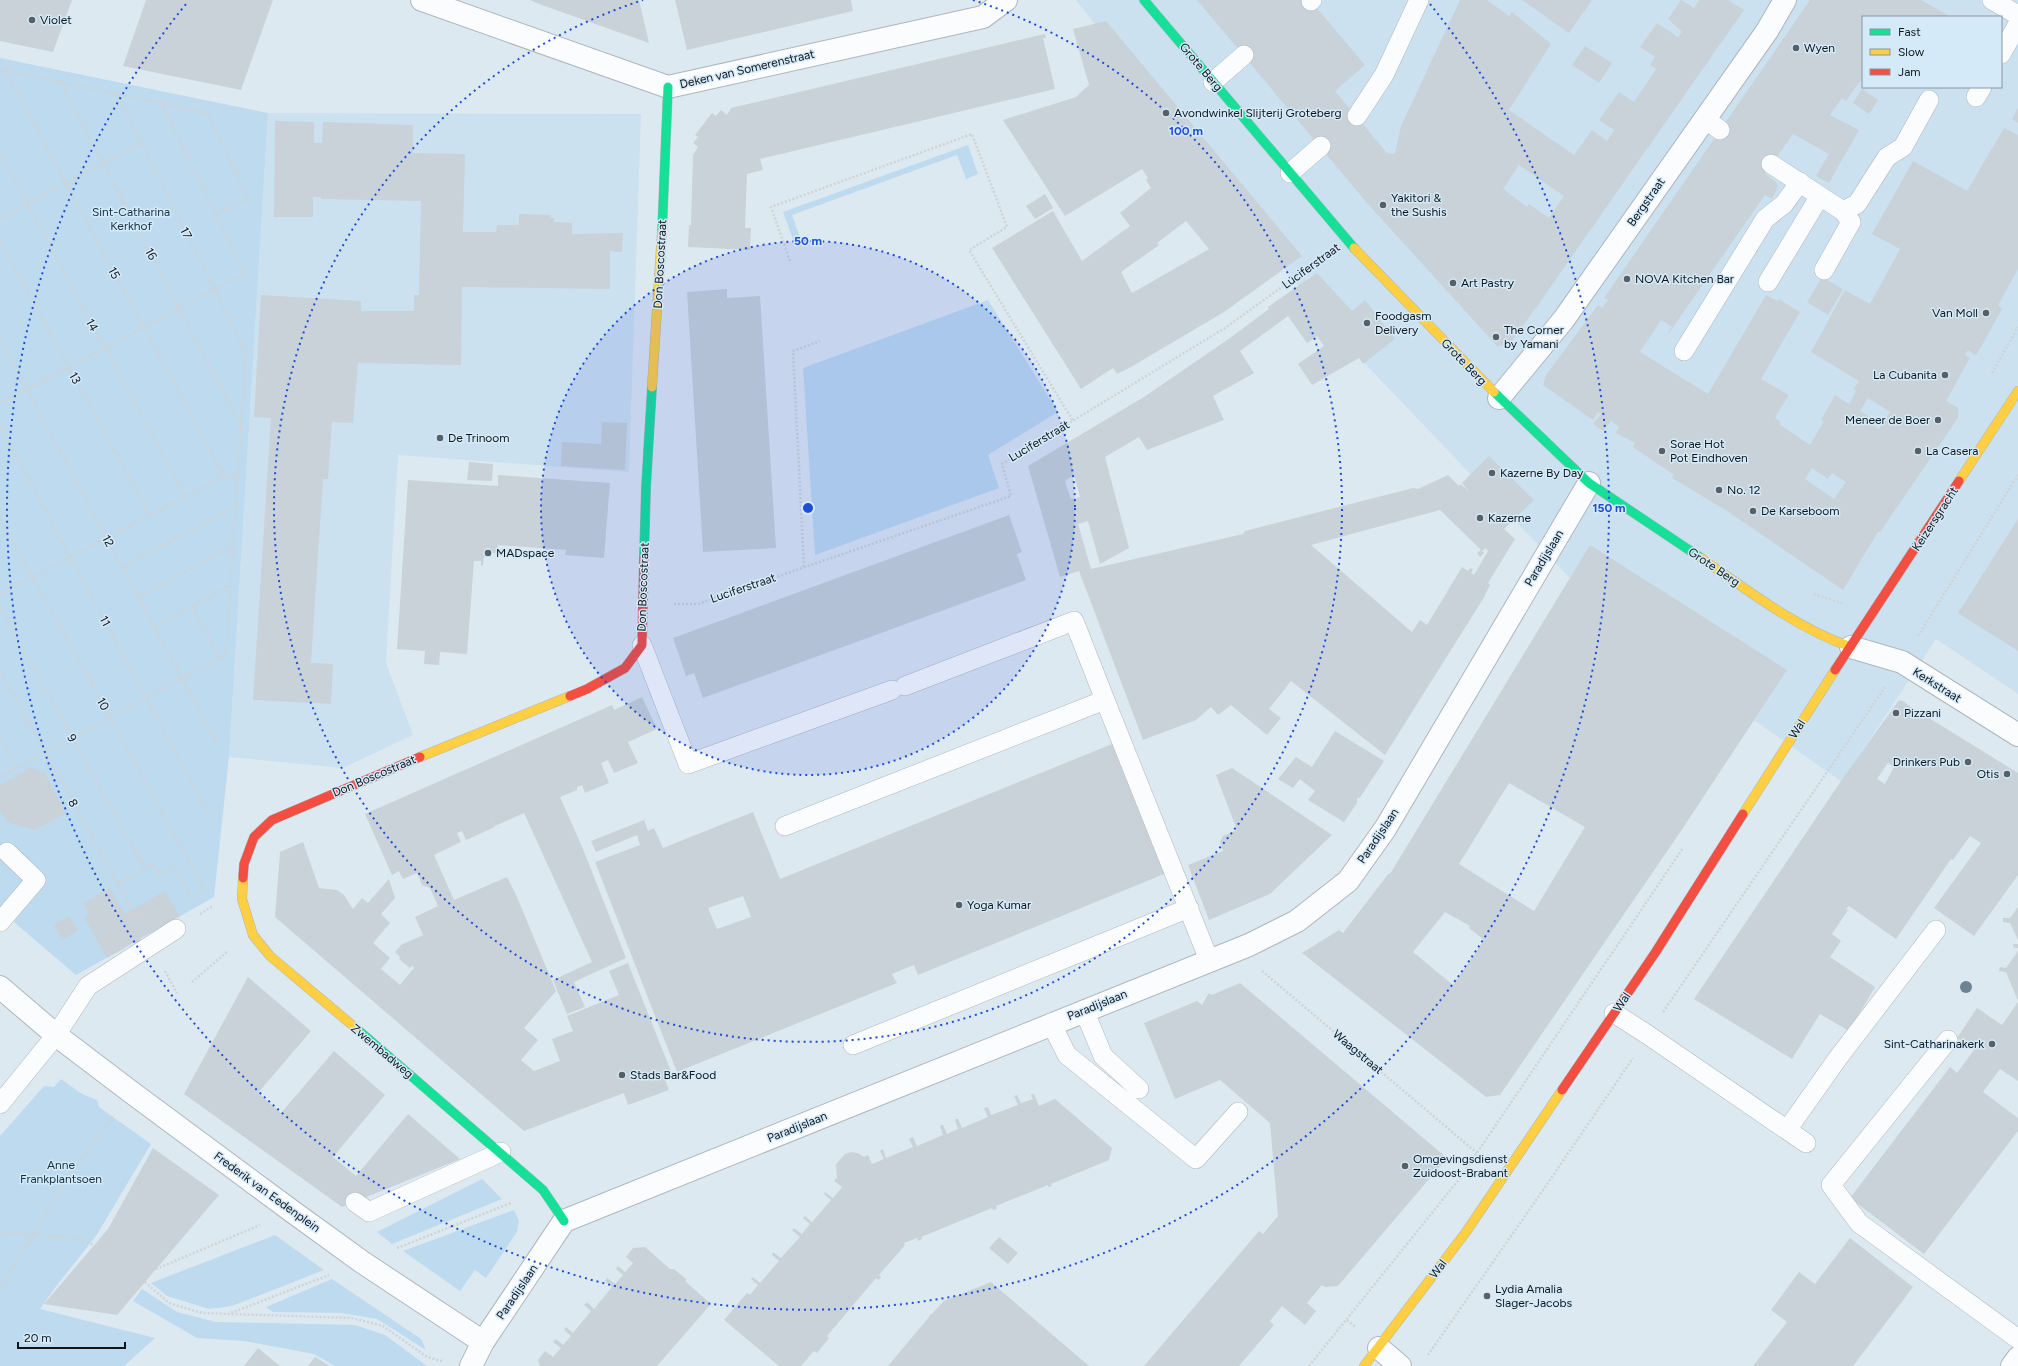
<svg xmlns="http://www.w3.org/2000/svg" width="2018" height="1366" font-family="Figtree,sans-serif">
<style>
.built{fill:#cce1ef;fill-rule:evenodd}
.green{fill:#bedaee}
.building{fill:#c8d2d8;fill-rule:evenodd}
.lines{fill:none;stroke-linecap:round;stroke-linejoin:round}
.lane-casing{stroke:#aeb6bd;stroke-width:20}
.street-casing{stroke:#aeb6bd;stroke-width:24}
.fast-casing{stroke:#aeb6bd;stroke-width:10}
.slow-casing{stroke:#aeb6bd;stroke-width:10}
.jam-casing{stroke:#aeb6bd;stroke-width:10}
.path{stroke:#cfd3d6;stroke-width:2.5;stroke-dasharray:2 2;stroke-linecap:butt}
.lane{stroke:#fafcfd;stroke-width:19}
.street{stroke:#fafcfd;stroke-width:22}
.fast{stroke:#16e098;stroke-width:9}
.slow{stroke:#ffcf43;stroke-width:9}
.jam{stroke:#f24e42;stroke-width:9}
.tree{fill:#6e8391}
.ring{fill:none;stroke:#1d4ed8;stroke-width:2;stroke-dasharray:2 4}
.poi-dot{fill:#576066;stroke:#d5eaf9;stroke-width:1.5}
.labels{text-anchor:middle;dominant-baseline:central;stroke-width:3;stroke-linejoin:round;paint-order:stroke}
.poi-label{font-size:12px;fill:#0f161b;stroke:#d5eaf9;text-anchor:start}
.street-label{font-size:12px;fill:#0f161b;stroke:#d5eaf9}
.park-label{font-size:12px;fill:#143042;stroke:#d5eaf9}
.centre{fill:#1d4ed8;stroke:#d5eaf9;stroke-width:2}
.ring-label{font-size:12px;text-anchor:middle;font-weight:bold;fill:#1d4ed8;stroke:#d5eaf9;stroke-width:3;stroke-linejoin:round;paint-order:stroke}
</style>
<rect width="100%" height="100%" fill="#dde9f1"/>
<path class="built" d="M1076,0h942v694l-82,-55 -94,143 -235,-165 -276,-289zM1863,17h138v70h-138z
M268,113l373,1 -12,358 -231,-17 -12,208 27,72 -70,33 -114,-11z"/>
<path class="green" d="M0,58l268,55 -39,644 -15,140 -138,78 -76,-65z
M968,145l10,29 -12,5 -9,-24 -165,60 9,25 -7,2 -11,-30z
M988,300l70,112 -70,43 11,33 -184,67 -12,-187z
M61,1079l21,15 15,6 2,7 52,37 -55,92 -42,53 -14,20 115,29 -31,28h-124v-230l44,-50 10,1z
M482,1179l20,20 -110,45 -15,-12z
M514,1210l5,11 -2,11 -31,46 -11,-8 -15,21 -57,-40z
M275,1235l49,35 -92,36 -23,3 -42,-13 -16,-13z
M332,1279l89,60 5,11 -49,-31 -36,-6 -68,-1 -7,-5z
M142,1289l35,23 39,10 139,3 30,10 42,31h-92l-21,-12 -70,-13 -47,-3 -64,-37z"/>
<path class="building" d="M0,0h72l-19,52 -53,-11z
M146,0h127l-32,90 -118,-24z
M530,0h109l10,43 -110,-39z
M675,0h176l2,11 -166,39z
M1197,0h113l55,65 -30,26 52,62 8,1 6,-28 59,-126h27l22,16 3,-4 39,32 -42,66 65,45 18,-25 15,11 7,-11 -15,-10 20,-28 15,10 22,-33 -6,-4 5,-8 -15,-10 17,-24 21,14 4,-5 -14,-13 13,-19 13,8 5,-8h29l16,10 -206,295 -29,40 -12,1 -130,-143zM1519,165l45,31 -15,22 -20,-14 -2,3 -24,-18z
M1522,0h70l-23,33z
M1810,0h111l30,17h-88v60l-17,24 -4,-3 -12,17 29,15 -30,53 -13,-7 13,-22 -36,-20 -28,40 11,8 2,5 -6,12 -7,-4 -96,138 -1,-1 4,-5 -11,-7 -21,32 68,42 58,-99 11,6 2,-2 21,13 -39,67 28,16 -14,23 6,4 -2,2 31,21 14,-24 -3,-1 14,-25 14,9 7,-13 -2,-2 5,-8 -48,-29 34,-62 25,14 30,-55 -28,-15 41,-73 54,30 37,-63 14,7v134l-20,36 4,4 -25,45 -2,1 -7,-5 -3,5 5,3 -24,43 12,7v10l-78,114h-2l-35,58 -116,-79 -55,-33 2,-3 -41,-28 2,-4 -19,-10 3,-6 -8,-6 -8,10 -10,-7 8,-10 -3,-2 -5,8 -50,-35 3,-10 52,-70 4,3 6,-8 -4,-2zM1868,398l22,14 -11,17 -13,-9 2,-4 -8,-5zM1812,468l16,11 4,-6 14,9 -12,17 -29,-20z
M1106,21l196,235 -78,56 -93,55 -14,7 -4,-6 -32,21 -89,-141 61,-37 29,50 48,-35 -10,-13 31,-25 -5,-8 2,-2 -6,-9 -77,47 -62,-96 73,-23 13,-12 -16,-56zM1186,221l23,28 -77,44 -11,-21 38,-27 -2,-2z
M1045,34l1,4h-3l12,51 -295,70 3,11 -16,4 -2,54h6l-1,22 -62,-3 1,-22h2l2,-70 5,-8 -5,-4 5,-6 -3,-2 17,-22 4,3 5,-6 6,5 4,-7z
M1585,46l27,17 -13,20 -27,-18z
M1862,89l16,11 -9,14 -16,-11z
M2018,108v15l-6,-4z
M275,121l39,1v21h8l1,-21 90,3v28l52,1 -2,78h33l1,-7h22v-11l32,1 -1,3h4v4l18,1v11l51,-1 -1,19 -12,-1v38l-148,-2 -1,78 -103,-2 -5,60 -21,-1 -4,57h-5l-12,184 22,1 -2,40 -78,-4 18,-282 -17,-1 7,-122 100,6v10h53v-16h5l2,-94 -100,-2v-2h-8v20h-39z
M1045,194l8,14 -18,11 -9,-13z
M1317,273l35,38 13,-11 30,39 -32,25 -4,-6 -47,27 -14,-21 26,-18 -7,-10 -10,7 -19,-27 -48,35 14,22 -41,23 11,24 -77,30 -8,-13 -34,20 24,91 -29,16 -12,-43 -10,3 13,45 152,-35 2,-3 168,-43 5,1 30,-14 11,11 2,-2 9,9 -8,-10 27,-27 45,44 -30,29 11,10 -27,44 2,2 -7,14 -98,156 -94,-74 -22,28 12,9 -14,17 -36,-30 -13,10 -7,-8 -15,13 -53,20 -64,-169 -19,6 -32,-111 116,-69 86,-59 39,-29 -1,-2zM1074,475l6,22 -9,2 -6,-18zM1440,510l41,40 -4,3 3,4 4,-4 -2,-2 4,-3 2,3 -14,24 -3,-2 2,-4 -3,-1 -2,3 -6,-4 -35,58 -7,-5 -8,12 -101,-87z
M1822,277l21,12 -15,26 -21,-13z
M727,289v9l33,-2 16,252 -73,4 -16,-260z
M602,422l25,1 -2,47 -64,-4 1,-24 39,2z
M469,462l24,2 -1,17 -25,-1z
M498,475l112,8 -6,75 -39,-3 1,-5 -68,-5v4l7,1v3h-16l-5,4 -1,8 -2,1v-5h-7l-7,93 -27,-2 -1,13 -15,-1 1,-13 -28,-2 11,-169 90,6z
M1009,515l13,37 -5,2 9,26 -323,118 -9,-25 -8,3 -13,-38z
M2018,519v132l-60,-38z
M1590,545l197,125 -106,161 -181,264 -14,2 -184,-144 37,-23 4,3 46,-60 1,1zM1509,783l76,44 -51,84 -75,-47zM1445,912l25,14 -1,2 15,12 -31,45 -40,-33z
M642,697l15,32 -29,13 10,21 -24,10 -6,-13 -7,3 8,20 -24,10 -3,-8 -5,2v3l-17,7 23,52 43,109 -52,24 11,25 -18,7 -14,-34 39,-18 -68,-149 -29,13 -5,-10 5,11 -29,13 -4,-9 -5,2 4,9 -27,13 20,45 53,-23 10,20 39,94 -32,37 14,12 -17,20 13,11 26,-10 -8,-22 21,-8 -6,-15 52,-21 -10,-24 19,-8 44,111 -8,3 5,13 -41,15 -4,-12 -100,38 -249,-214 5,-65 23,-10 16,46 18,2 7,5 9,14 9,-11 6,5 21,-24 6,19 -14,16 9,9 -17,20 17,15 -9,11 19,16 14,-17 -2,-2 -2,2 -11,-9 1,-2 -5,-5 6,-7 22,-10 -8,-18 23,-11 -8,-18 -8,-3 -5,-12 -14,6 -4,-8 -7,4 -27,-61 247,-109 2,5z
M1899,700l4,1 17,13 1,-1 13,8 84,52v102l-44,61 -40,-28 47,-65 -11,-7 -17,24 -2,-1 -55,80 -47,-33 -3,3 2,1 -16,24 9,7 -11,16 45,30 -26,44 -29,-17 -28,45 -98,-60 147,-218zM1888,763l6,4 -9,17 -8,-5z
M1335,731l49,30 -25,38v-2l-2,2v4l-13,19 -36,-22 7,-9 -15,-12 -7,9 -15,-9 18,-22 16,10z
M1112,744l52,130 -246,101 -4,-10 -15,6 -7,3 5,9 -220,89 -82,-210 45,-17 -3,-10 -41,17 -5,-11 53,-21 4,11 6,-3 9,20 90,-36 27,67zM743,896l8,21 -34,12 -9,-21z
M28,767l19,6 -1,2 20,38 -31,17 -28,-8 -7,-13v-24l28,-15z
M1232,768l100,67 -62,59 -61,26 -21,-55 35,-14 -3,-9 3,-6 14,-6 -21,-55z
M110,888l15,26 40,-23 15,25 -27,18 -1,-2 -13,6 2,3 -5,2 -1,-1 -28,16 -23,-41 5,-3 -6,-11z
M2018,907v33l-8,-17 -7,-1v-4h7z
M69,916l9,14 -16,10 -8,-15z
M2013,944h5v4h-4z
M2018,951v50l-12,-29 -7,-1 1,-4 6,1z
M248,977l63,54 -53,62 23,20 53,-62 51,44 -52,62 23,19 52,-62 52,45 -118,48 -158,-113z
M1240,983l207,175 -109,128 -13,1 -3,-2 -15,18 9,8 -11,14 -23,-19 -12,15 4,4 -35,41h-95l115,-135 4,3 15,-18 -8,-93 -50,-43 -45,19 -31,-76 53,-22 5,4 7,-12 3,2z
M2018,1002v79l-18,-12 -17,23 35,26v13l-94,123 -74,-56 100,-131 7,6 17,-23 -17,-12 20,-30 25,17z
M1034,1094l5,12 16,-7 57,49 -3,12 -58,24 1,2 -4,1v-2l-52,21 1,3 -4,1 -1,-2 -71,29 1,2 -4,2 -1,-3 -13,5 1,2 -26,30 2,2 -2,3 -3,-2 -49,58 2,2 -12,15 -3,-2 -13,15h-22l-55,-46 23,-27 3,2 8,-10 -7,-6 2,-2 7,6 19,-22 -7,-6 1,-3 8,6 19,-21 -8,-7 2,-2 8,6 8,-10 -7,-6 2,-2 7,6 19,-22 -7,-6 1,-2 8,6 9,-11 -8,-6 3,-3 -1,-14 9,-10 6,-2 7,1 6,4 4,-2 4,9 12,-5 -4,-8 3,-2 3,9 27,-11 -4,-8 4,-2 4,9 26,-11 -3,-9 1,-1h2l4,9 11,-5 -3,-9 1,-1h2l4,9 26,-11 -4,-9 4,-1 3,8 27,-10 -4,-9 3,-1 4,8 12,-4 -2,-4z
M153,1148l66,47 -102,120 -73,-11 64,-75z
M999,1237l19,16 -10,11 -19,-16z
M1850,1238l63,49 -60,79h-100l34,-44 -16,-12 28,-38 16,12z
M645,1247l25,22h4l12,10v3l25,22 -54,62h-117l-2,-6 7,-9 8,6 8,-9 -8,-6 3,-3 7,6 8,-9 -7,-6 2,-3 7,6 18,-22 -7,-6 3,-3 7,7 18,-22 -7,-6 2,-3 8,6 8,-9 -7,-6 2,-3 7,6 8,-9 -7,-6 7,-9z
M991,1282l98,84h-201l41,-49 1,-3 1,1 13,-14z
M258,1348l22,18h-36z
M315,1357l15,9h-22z"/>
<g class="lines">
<g class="lane-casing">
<path id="lane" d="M1992,0l26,15
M1311,1l1,-1
M2001,54l17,-30
M1213,82l31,-27
M1976,97l6,-10
M1357,116l27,-41 35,-75
M1705,119l15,11
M1771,164l72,47 14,-7 30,-47 16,-10 26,-47
M1290,173l31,-27
M1824,270l27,-48 -8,-11
M1768,282l52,-86
M1684,351l81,-132 19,-15 16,-22
M642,645l46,119 204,-74
M1105,700l104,260
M785,826l320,-126 -31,-79 -169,65
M0,922l36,-42 -29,-28
M1084,1010l19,46 36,33
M1614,1013l34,22 158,108
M1051,1023l16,32 129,104 42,-47
M1948,1040l-117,145 28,38 159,116
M853,1045l336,-137
M0,1104l56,-69 32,-49 88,-57
M1787,1130l51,-72 98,-128
M355,1202l14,10 132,-60"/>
</g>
<g class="street-casing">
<path id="street" d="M422,0l246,87 315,-70 23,-17
M1499,398l65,-79 203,-288 18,-31
M1851,647l51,15 116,73
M0,987l56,48 75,57 162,120 69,50 121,80
M1379,1348l21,18
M471,1366l12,-24 81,-121 685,-276 48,-24 51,-40 37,-52 204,-346
M2012,1366l6,-8"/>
</g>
<g class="fast-casing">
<path id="fast" d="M1144,0l210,248
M662,232l6,-145
M1494,392l95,91 112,75
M644,558l2,-71 6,-100
M358,1030l185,160 21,31"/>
</g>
<g class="slow-casing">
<path id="slow" d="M1354,248l140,144
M652,387l10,-155
M1959,481l59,-90
M1701,558c46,32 97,71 150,89
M420,757l150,-61
M1743,814l92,-144
M243,878l-1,21 11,36 17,21 88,74
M1364,1366l102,-134 96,-142"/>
</g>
<g class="jam-casing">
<path id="jam" d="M1835,670l124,-189
M570,696l17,-7 38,-21 17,-23 2,-87
M243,878l1,-14 10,-27 18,-17 148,-63
M1562,1090l93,-137 88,-139"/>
</g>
<path class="path" d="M0,69l207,44 41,86 -32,15
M5,70l219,406
M60,81l181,345
M0,153l185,343
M0,219l141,-76
M0,241l150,274
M790,261l-19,-54 201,-73 35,93 -38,23 104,171
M0,339l217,405
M1992,373l26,-46
M0,404l245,-131 -84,-170
M0,426l210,391
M0,518l205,372 -13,8 -19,-32 -14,9 -6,-11 -35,20
M122,567l114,-61
M804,567l-11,-216 27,-10
M0,594l224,-118 14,1
M1814,594l30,10
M138,597l95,-51
M674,604h24l313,-108 -9,-32 223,-136 97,-70
M192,606l28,53
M0,607l145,262
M154,626l77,-41
M1918,636l100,-161
M0,670l138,250
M0,735l18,33
M0,777l226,-122 20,-303 -130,-259
M200,914l13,-8
M165,971l12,22
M1262,971l215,182
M192,982l36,-31
M1663,1012l222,-325
M0,1232l77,6 17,7
M397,1248l114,-45
M156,1269l104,-44
M145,1282l24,21 33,10 150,5 31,8 44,31 15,4
M0,1289l70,-115 44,-59
M231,1313l98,-38
M1347,1320l9,7
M1428,1355l111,-159 94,-138
M1309,1366l151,-188 223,-330"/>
<use href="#lane" class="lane"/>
<use href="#street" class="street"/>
<use href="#fast" class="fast"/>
<use href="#slow" class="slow"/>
<use href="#jam" class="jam"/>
</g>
<circle class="tree" cx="1966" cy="987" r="6"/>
<circle cx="808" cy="508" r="267" fill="#1d4ed8" fill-opacity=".12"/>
<g class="ring">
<circle cx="808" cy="508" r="267"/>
<path d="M973 0A534 534 0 1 1 643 0"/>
<path d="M1430 4A801 801 0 1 1 186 4"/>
</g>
<g class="poi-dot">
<circle cx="32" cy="20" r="4"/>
<circle cx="1796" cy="48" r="4"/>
<circle cx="1166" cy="113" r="4"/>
<circle cx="1383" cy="205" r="4"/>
<circle cx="1627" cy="279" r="4"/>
<circle cx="1453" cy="283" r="4"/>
<circle cx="1986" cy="313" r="4"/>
<circle cx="1367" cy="323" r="4"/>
<circle cx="1496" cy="337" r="4"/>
<circle cx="1945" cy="375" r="4"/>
<circle cx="1938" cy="420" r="4"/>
<circle cx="440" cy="438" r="4"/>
<circle cx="1662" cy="451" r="4"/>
<circle cx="1918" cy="451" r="4"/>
<circle cx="1492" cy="473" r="4"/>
<circle cx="1719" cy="490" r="4"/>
<circle cx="1753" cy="511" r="4"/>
<circle cx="1480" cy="518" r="4"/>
<circle cx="488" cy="553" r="4"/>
<circle cx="1896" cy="713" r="4"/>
<circle cx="1968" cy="762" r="4"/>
<circle cx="2007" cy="774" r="4"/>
<circle cx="959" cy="905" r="4"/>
<circle cx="1992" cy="1044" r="4"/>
<circle cx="622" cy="1075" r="4"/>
<circle cx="1405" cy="1166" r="4"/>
<circle cx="1487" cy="1296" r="4"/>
</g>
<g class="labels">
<g class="poi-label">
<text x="40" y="20">Violet</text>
<text x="1804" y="48">Wyen</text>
<text x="1174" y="113">Avondwinkel Slijterij Groteberg</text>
<text x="1391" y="198">Yakitori &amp;<tspan x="1391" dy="14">the Sushis</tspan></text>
<text x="1635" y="279">NOVA Kitchen Bar</text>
<text x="1461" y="283">Art Pastry</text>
<text x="1978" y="313" text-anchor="end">Van Moll</text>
<text x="1375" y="316">Foodgasm<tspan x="1375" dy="14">Delivery</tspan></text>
<text x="1504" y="330">The Corner<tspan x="1504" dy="14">by Yamani</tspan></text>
<text x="1937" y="375" text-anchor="end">La Cubanita</text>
<text x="1930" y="420" text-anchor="end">Meneer de Boer</text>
<text x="448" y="438">De Trinoom</text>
<text x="1670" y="444">Sorae Hot<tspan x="1670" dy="14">Pot Eindhoven</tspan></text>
<text x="1926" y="451">La Casera</text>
<text x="1500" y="473">Kazerne By Day</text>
<text x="1727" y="490">No. 12</text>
<text x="1761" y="511">De Karseboom</text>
<text x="1488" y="518">Kazerne</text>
<text x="496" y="553">MADspace</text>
<text x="1904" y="713">Pizzani</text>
<text x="1960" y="762" text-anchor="end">Drinkers Pub</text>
<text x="1999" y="774" text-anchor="end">Otis</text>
<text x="967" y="905">Yoga Kumar</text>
<text x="1984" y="1044" text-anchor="end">Sint-Catharinakerk</text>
<text x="630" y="1075">Stads Bar&amp;Food</text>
<text x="1413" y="1159">Omgevingsdienst<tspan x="1413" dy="14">Zuidoost-Brabant</tspan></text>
<text x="1495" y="1289">Lydia Amalia<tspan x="1495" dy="14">Slager-Jacobs</tspan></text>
</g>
<g class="street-label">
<text transform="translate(1201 67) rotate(50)">Grote Berg</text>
<text transform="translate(747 69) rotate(-13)">Deken van Somerenstraat</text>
<text transform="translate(1646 202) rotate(-55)">Bergstraat</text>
<text transform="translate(186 233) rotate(63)">17</text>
<text transform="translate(151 254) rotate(62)">16</text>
<text transform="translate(660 264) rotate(-87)">Don Boscostraat</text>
<text transform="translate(1311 266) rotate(-36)">Luciferstraat</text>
<text transform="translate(114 273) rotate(62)">15</text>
<text transform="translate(92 325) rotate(62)">14</text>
<text transform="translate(1464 362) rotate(46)">Grote Berg</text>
<text transform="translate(75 378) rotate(61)">13</text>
<text transform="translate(1039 441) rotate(-31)">Luciferstraat</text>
<text transform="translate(1935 519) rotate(-57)">Keizersgracht</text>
<text transform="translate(108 541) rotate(62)">12</text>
<text transform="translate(1544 558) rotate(-59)">Paradijslaan</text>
<text transform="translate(1714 567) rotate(34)">Grote Berg</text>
<text transform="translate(643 587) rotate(-88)">Don Boscostraat</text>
<text transform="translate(743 588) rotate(-19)">Luciferstraat</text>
<text transform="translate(105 621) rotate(62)">11</text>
<text transform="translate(1937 685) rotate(32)">Kerkstraat</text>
<text transform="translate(103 704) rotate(61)">10</text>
<text transform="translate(1797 729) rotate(-58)">Wal</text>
<text transform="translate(72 738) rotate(61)">9</text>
<text transform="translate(374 776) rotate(-23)">Don Boscostraat</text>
<text transform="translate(73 803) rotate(61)">8</text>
<text transform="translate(1378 836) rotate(-56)">Paradijslaan</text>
<text transform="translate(1622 1002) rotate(-56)">Wal</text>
<text transform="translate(1097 1005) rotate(-22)">Paradijslaan</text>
<text transform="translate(382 1051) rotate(40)">Zwembadweg</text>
<text transform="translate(1358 1052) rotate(40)">Waagstraat</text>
<text transform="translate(797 1127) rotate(-22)">Paradijslaan</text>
<text transform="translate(267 1192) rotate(36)">Frederik van Eedenplein</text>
<text transform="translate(1438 1269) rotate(-53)">Wal</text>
<text transform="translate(517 1292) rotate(-56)">Paradijslaan</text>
</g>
<g class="park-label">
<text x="131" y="212">Sint-Catharina<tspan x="131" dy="14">Kerkhof</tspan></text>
<text x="61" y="1165">Anne<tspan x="61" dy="14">Frankplantsoen</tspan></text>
</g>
</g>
<circle cx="808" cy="508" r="6" class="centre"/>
<g class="ring-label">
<text x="1186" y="135">100 m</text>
<text x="808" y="245">50 m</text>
<text x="1609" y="512">150 m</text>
</g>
<rect x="1862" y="16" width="140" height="72" fill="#d5eaf9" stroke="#8695a0"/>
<rect x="1870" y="29" width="20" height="6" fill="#16e098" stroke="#8695a0"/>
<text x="1898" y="36" font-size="12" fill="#0f161b">Fast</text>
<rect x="1870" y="49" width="20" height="6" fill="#ffcf43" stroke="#8695a0"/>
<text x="1898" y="56" font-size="12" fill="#0f161b">Slow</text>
<rect x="1870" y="69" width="20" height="6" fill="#f24e42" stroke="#8695a0"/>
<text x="1898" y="76" font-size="12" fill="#0f161b">Jam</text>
<path d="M18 1342v6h107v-6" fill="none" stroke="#0f161b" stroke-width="2"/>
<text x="24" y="1342" font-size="12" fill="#0f161b" stroke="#d5eaf9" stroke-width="3" paint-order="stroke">20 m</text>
</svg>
